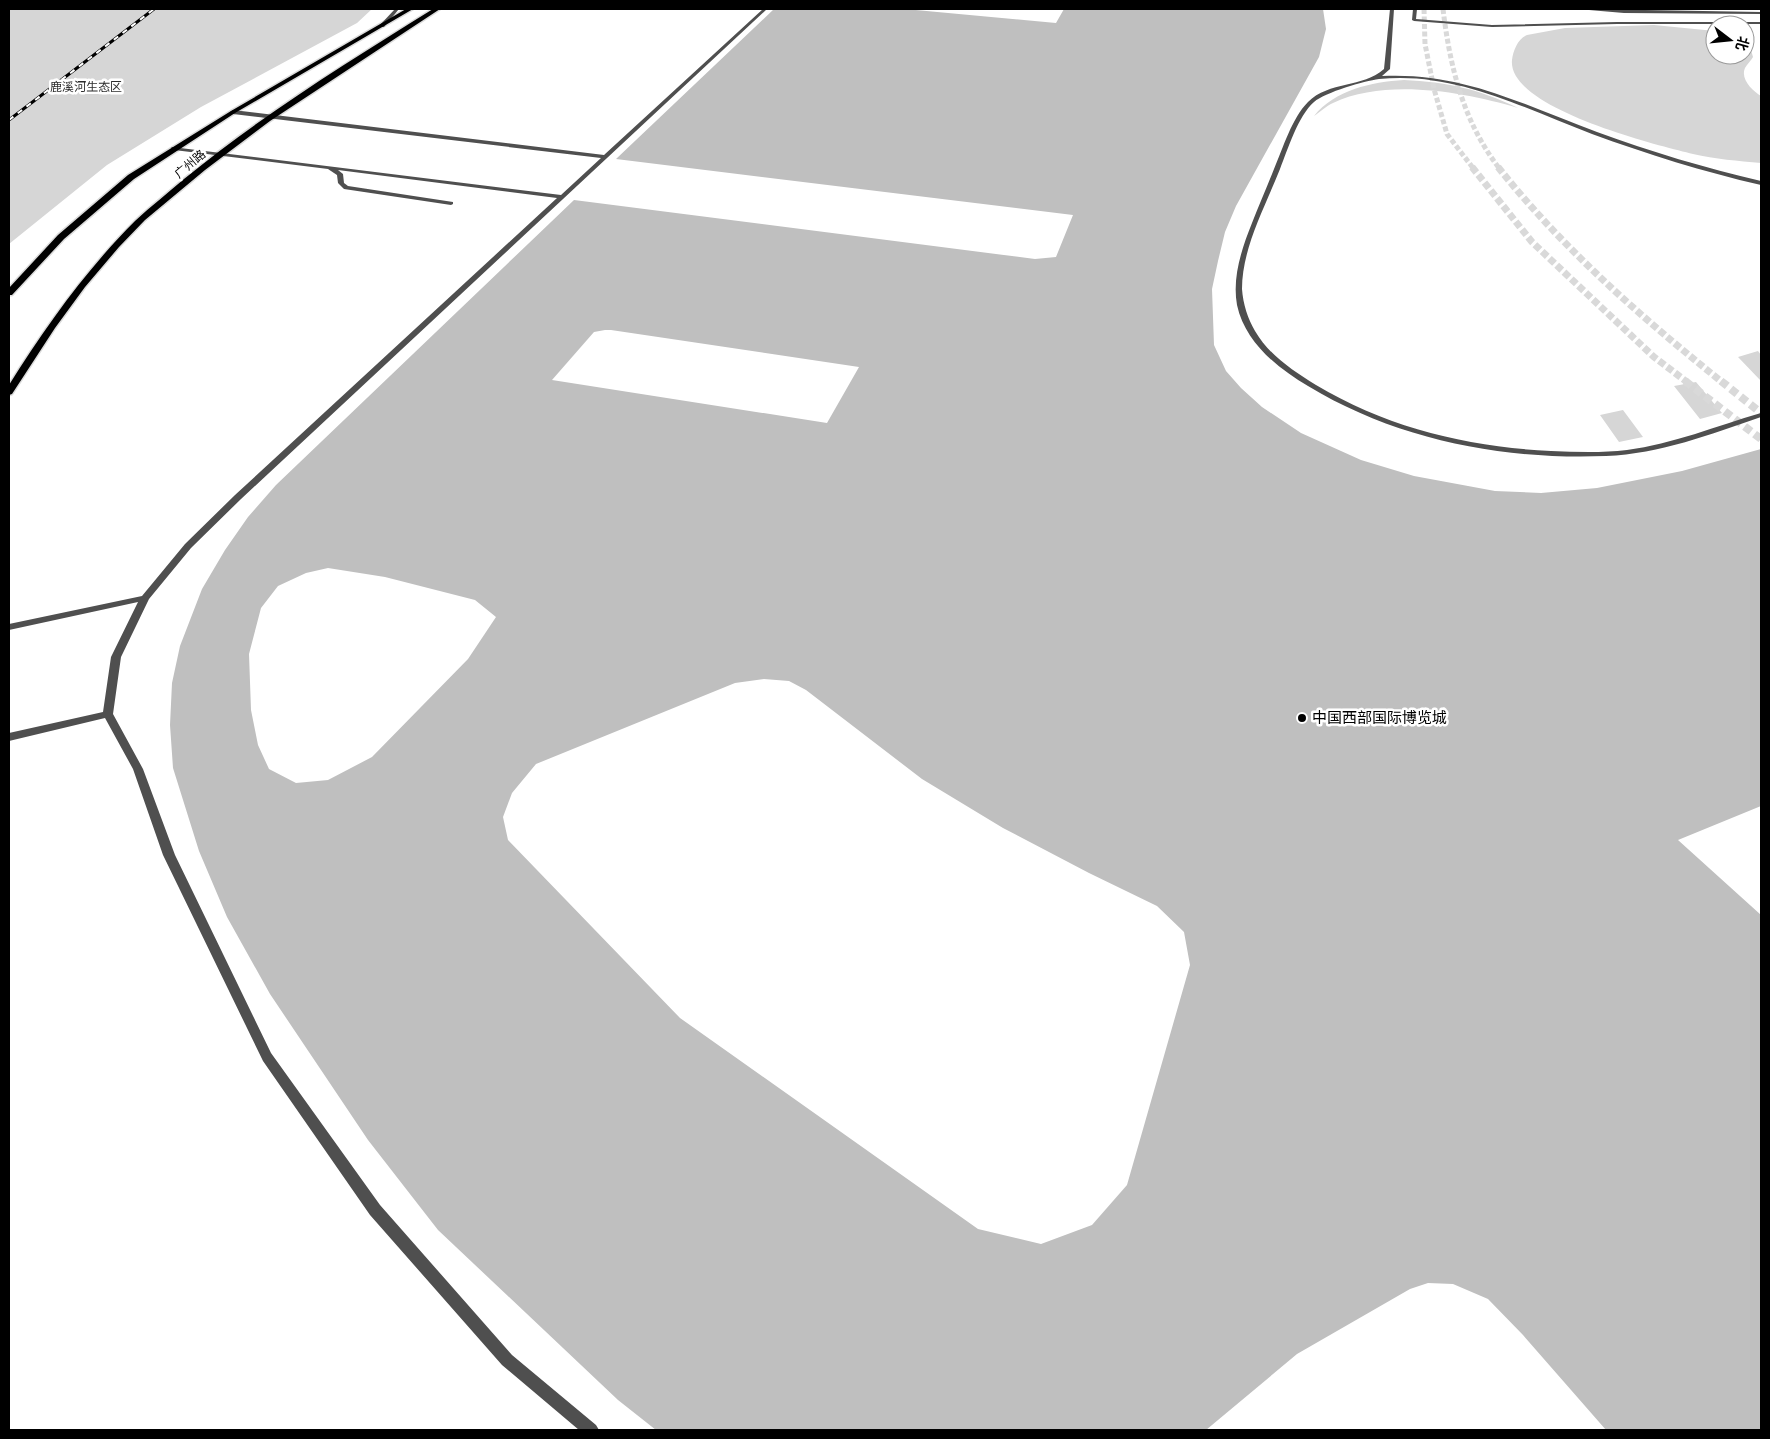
<svg xmlns="http://www.w3.org/2000/svg" width="1770" height="1439" font-family="Roboto,'Noto Sans SC',sans-serif">
<style>
.green{fill:#d6d6d6}
.building{fill:#bfbfbf;fill-rule:evenodd}
.lines{fill:none;stroke-linecap:round;stroke-linejoin:round}
.secondary-tunnel-far2{stroke:#d9d9d9;stroke-width:5;stroke-dasharray:5 2.5;stroke-linecap:butt}
.secondary-tunnel-far1{stroke:#d9d9d9;stroke-width:7;stroke-dasharray:7 3;stroke-linecap:butt}
.secondary-tunnel{stroke:#d9d9d9;stroke-width:8;stroke-dasharray:8 4.5;stroke-linecap:butt}
.primary-casing{stroke:#dbdbdb;stroke-width:3}
.service{fill:#4f4f4f;fill-rule:evenodd}
.pedestrian{fill:#4f4f4f;fill-rule:evenodd}
.tertiary{fill:#4f4f4f;fill-rule:evenodd}
.primary{fill:#000;fill-rule:evenodd}
.rail-casing{stroke:#000;stroke-width:3}
.rail{stroke:#fff;stroke-width:2;stroke-dasharray:5.5;stroke-linecap:butt}
.poi-dot{fill:#000;stroke:#fff;stroke-width:2}
.labels{text-anchor:middle;dominant-baseline:central;stroke-width:5;stroke-linejoin:round;paint-order:stroke}
.far-park-label{font-size:12px;fill:#2d2d2d;stroke:#fff}
.far-street-label{font-size:12px;fill:#000;stroke:#fff}
.poi-label{font-size:15px;fill:#000;stroke:#fff;text-anchor:start}
</style>
<rect width="100%" height="100%" fill="#fff"/>
<path class="green" d="M9,9h363l-15,14 -156,84 -94,58 -98,79z
M1654,25l61,6v24h30v-10l6,5 2,7c-2,4 -6,7 -8,11 -5,11 8,23 16,28v67c-23,-2 -46,-4 -68,-9 -37,-9 -186,-46 -181,-94 1,-9 6,-22 15,-25l38,-7z
M1404,80c43,2 75,9 114,28 -54,-16 -132,-30 -185,-5 -7,3 -13,9 -19,13 21,-26 57,-34 90,-36z
M1758,351l3,4v26l-23,-24z
M1696,382l26,31 -22,6 -26,-33z
M1623,410l20,27 -24,5 -19,-27z"/>
<path class="building" d="M774,9h131l151,14 8,-14h259l3,20 -7,28 -83,149 -11,26 -7,29 -6,28 2,56 12,26 15,17 21,19 39,26 60,27 53,16 81,15 46,2 56,-5 85,-17 79,-22v357l-83,34 83,75v515h-155l-83,-95 -35,-36 -35,-15 -25,-1 -18,6 -113,65 -91,76h-550l-38,-30 -180,-170 -70,-90 -98,-146 -43,-77 -28,-66 -26,-83 -3,-43 2,-42 8,-37 22,-57 23,-39 23,-33 28,-32 298,-285 461,59 21,-2 17,-42 -457,-56zM605,330h6l248,37 -32,56 -275,-43 42,-48zM328,568l57,9 90,23 21,17 -28,42 -96,98 -44,23 -32,3 -27,-14 -11,-24 -7,-35 -2,-56 12,-46 17,-22 28,-13zM764,679l25,2 17,9 116,89 81,49 86,45 68,33 27,26 6,33 -63,220 -35,40 -51,19 -63,-15 -298,-211 -172,-178 -5,-23 9,-24 24,-29 199,-81z"/>
<g class="lines">
<path class="secondary-tunnel-far2" d="M1424,9l1,35 9,45 13,45 26,34
M1443,9c7,58 20,112 56,159"/>
<path class="secondary-tunnel-far1" d="M1472,167l60,75 122,115 33,25
M1498,167c65,82 143,150 224,215"/>
<path class="secondary-tunnel" d="M1685,381l76,58
M1721,381l40,32"/>
<g class="primary-casing">
<path id="primary" d="M406,9h7l-178,104 -101,66 -70,60 -52,56h-3v-7l49,-53 70,-60 103,-64z
M433,9h7l-170,112 -65,49 -60,50 -26,27 -34,40 -30,41 -43,66 -3,1v-10c37,-59 77,-115 126,-164 16,-15 33,-28 49,-42 78,-64 164,-117 249,-170z"/>
</g>
<path class="service" d="M763,9h4l-526,490 -50,49 -42,51 -28,58 -8,57 30,55 32,86 96,198 109,152 132,150 84,70 3,5h-20l-77,-65 -132,-150 -107,-154 -100,-206 -30,-86 -28,-51 -96,23v-8l94,-21 8,-55 27,-55 -129,28v-6l133,-28 43,-52 50,-49 322,-297 -219,-28 5,4 1,9 4,3 105,16v2l-2,1 -107,-16 -6,-6 -1,-8 -9,-6 -154,-19 -3,-2 1,-1 389,48 40,-37 -368,-44 -3,-2 3,-2 371,45z
M1390,9h4l-4,60 -8,7c82,-4 141,29 215,56 54,20 109,36 164,49v4c-57,-13 -114,-31 -169,-51 -69,-26 -137,-63 -213,-55 -15,2 -53,13 -65,23 -16,14 -26,47 -34,67 -15,38 -38,79 -38,120 1,15 6,30 13,42 14,24 38,40 61,54 72,43 152,62 235,66 25,1 51,2 76,-1 46,-6 89,-24 134,-37v4c-50,17 -101,37 -155,39 -103,4 -209,-16 -298,-70 -31,-18 -63,-44 -71,-81 -5,-28 5,-57 15,-82 7,-18 15,-36 22,-54 9,-21 18,-51 34,-67 21,-21 55,-14 76,-33z
M1587,9l174,3v2l-137,-1 -35,-3z"/>
<path class="pedestrian" d="M1413,9h4l-1,10 76,6 125,-3h144v2h-144l-125,3 -78,-6 -2,-1z"/>
<path class="tertiary" d="M395,9h4l-15,18h-4v-2z"/>
<use href="#primary" class="primary"/>
<g class="rail-casing">
<path id="rail" d="M9,120l145,-111"/>
</g>
<use href="#rail" class="rail"/>
</g>
<circle class="poi-dot" cx="1302" cy="718" r="5"/>
<g class="labels">
<g class="far-park-label">
<text x="86" y="87">鹿溪河生态区</text>
</g>
<g class="far-street-label">
<text transform="translate(190 164) rotate(-40)">广州路</text>
</g>
<g class="poi-label">
<text x="1312" y="718">中国西部国际博览城</text>
</g>
</g>
<rect width="1770" height="1439" fill="none" stroke="#000000" stroke-width="20"/>
<g transform="translate(1730 40) rotate(106)"><circle r="24" fill="#ffffff" stroke="#999999"/>
<path d="M0-4L9 19L0 12L-9 19Z" fill="#000000"/>
<text y="-8" font-size="14" font-weight="bold" text-anchor="middle" fill="#000000">北</text>
</g>
</svg>
